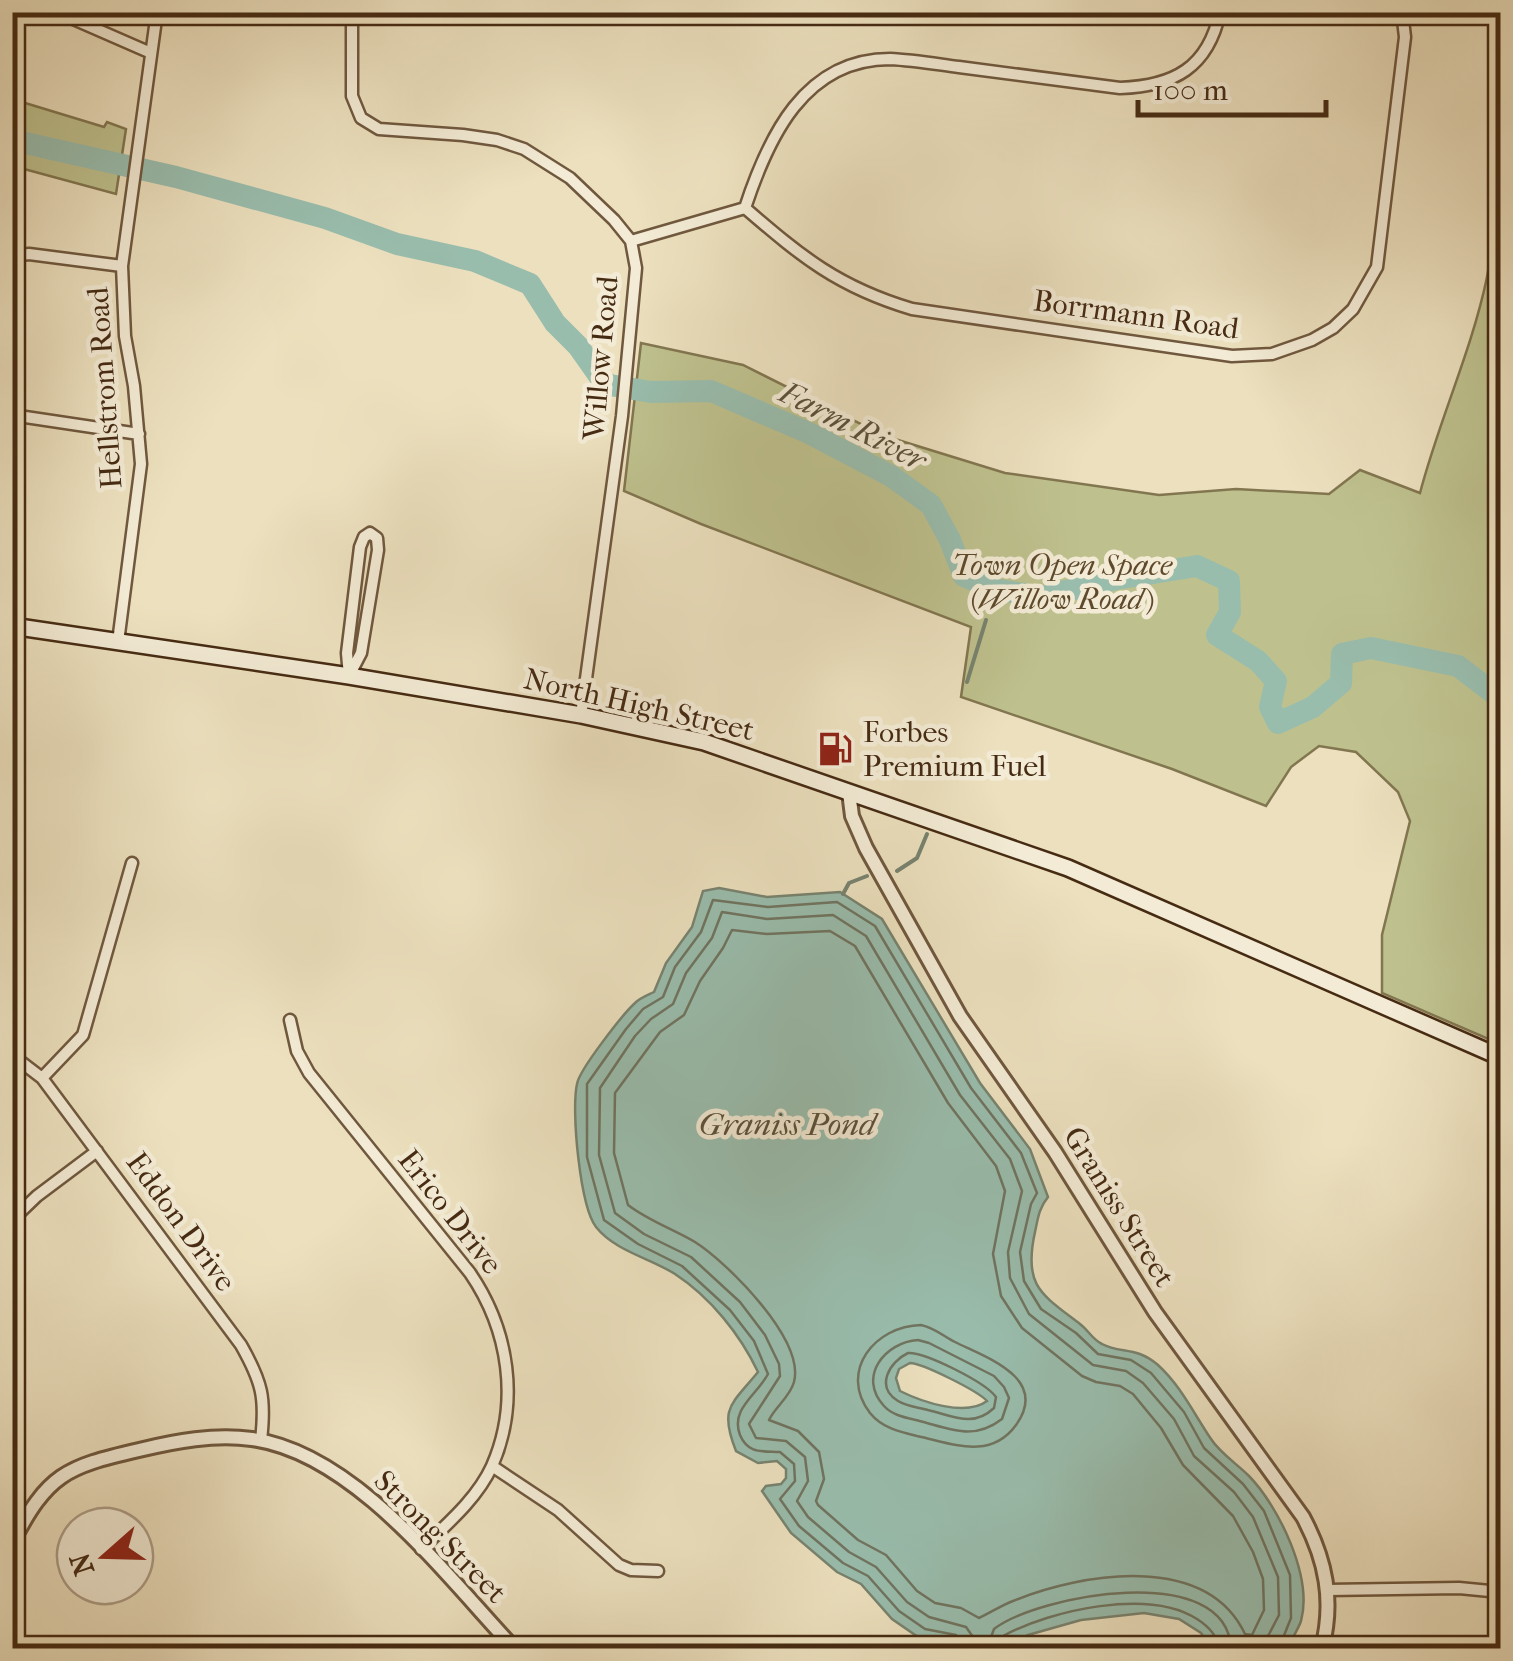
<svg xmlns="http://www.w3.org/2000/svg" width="1513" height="1661" font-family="'IM FELL French Canon',serif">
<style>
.green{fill:#bec18e;stroke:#827650;stroke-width:2.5}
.water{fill:#99bdad;stroke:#78836f;stroke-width:2.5;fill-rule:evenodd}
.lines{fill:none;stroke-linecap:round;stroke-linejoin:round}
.shore{stroke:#707460;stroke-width:2.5}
.stream{stroke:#78836f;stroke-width:4}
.river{stroke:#99bdad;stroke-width:22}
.minor-casing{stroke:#70583e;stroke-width:15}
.tertiary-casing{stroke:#70583e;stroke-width:18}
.secondary-casing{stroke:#462b13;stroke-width:20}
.minor{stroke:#f3ebd5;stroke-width:10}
.tertiary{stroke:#f3ebd5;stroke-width:12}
.secondary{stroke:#f3ebd5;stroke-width:15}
.labels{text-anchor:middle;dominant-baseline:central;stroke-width:9;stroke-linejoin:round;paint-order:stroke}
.street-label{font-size:30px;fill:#462b13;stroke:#f3ebd5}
.park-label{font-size:30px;font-style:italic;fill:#5e492c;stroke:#f3ebd5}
.poi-label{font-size:30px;fill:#462b13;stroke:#f3ebd5;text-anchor:start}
.water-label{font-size:32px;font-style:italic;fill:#5b503a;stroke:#f3ebd5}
</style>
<rect width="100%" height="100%" fill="#ece0be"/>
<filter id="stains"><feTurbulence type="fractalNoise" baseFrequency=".002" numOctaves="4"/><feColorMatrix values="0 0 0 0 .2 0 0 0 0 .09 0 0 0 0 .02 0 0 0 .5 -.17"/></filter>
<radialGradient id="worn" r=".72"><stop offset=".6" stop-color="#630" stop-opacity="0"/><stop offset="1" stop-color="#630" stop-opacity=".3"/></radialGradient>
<path class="green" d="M12,99l92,28 3,-5 19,7 -10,65 -103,-28z
M1500,145v899l-118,-51v-58l28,-114 -12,-29 -42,-40 -37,-6 -28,21 -25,39 -94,-37 -211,-72 10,-70 -270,-103 -77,-33 17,-148 102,22 142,71 120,37 154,22 77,-6 93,5 31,-24 60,23c19,-73 52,-143 67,-216 8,-43 10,-89 13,-132z"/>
<path class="water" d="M719,888l48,9 73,-5 42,27 98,164 50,66 18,48c-9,11 -10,21 -13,35 -12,54 6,62 45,92 8,6 13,16 22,20 19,10 34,2 56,21 23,21 36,49 53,74 9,14 26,25 38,37 30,31 64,101 52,145 -3,9 -10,19 -14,27h-76l-10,-15 -22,-14 -35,-6 -63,7 -53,15 -23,12 -27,1 -57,-9 -29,-20 -31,-35 -24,-12 -46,-39 -29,-42 4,-5 15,-2 5,-6v-9l-9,-8 -19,2 -22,-12c-17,-43 -5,-46 22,-79 -18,-38 -48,-75 -83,-98 -25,-16 -60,-23 -79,-47 -16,-21 -25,-117 -19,-143 2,-14 46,-70 58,-81 5,-5 13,-8 19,-11l12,-29 26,-36 11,-36zM910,1363c12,0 68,28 77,38 -21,16 -65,1 -87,-10l-4,-13 3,-9z"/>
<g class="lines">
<path class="shore" d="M732,930l35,4 63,-3 25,15 93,157 48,63 9,25 -12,63 8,42 21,32 60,48 14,6 24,4 13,8 28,34 22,37 50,51 20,36 10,27 1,31 -12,25 -7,-1c-39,-82 -163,-61 -232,-33 -11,4 -23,12 -34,17l-18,-10 -26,-5 -18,-12 -31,-36 -28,-15 -40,-35 -2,-4 8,-22 -5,-27 -21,-21 -29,-11c6,-13 21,-23 25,-38 11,-42 -66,-119 -99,-140 -22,-13 -46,-21 -67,-37l-14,-52 1,-60 45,-61 24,-17 16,-34 23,-33z
M921,1325c14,3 22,11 34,17 30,15 95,36 61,83 -26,36 -65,18 -99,11 -17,-4 -35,-8 -47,-23 -32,-42 5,-87 51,-88z
M918,1340l11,3 65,33 10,11 5,11 -7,21c-26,20 -47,12 -75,4 -15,-5 -32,-5 -43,-17 -27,-29 1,-64 34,-66z
M908,1353c17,-1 77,29 88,44l-2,11c-21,20 -41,8 -66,2 -10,-3 -20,-3 -30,-9 -23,-14 -9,-39 10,-48z
M962,1648l-6,-13 -31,-6 -26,-18 -31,-35 -25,-13 -44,-37 -19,-27 15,-18 -1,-17 -14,-12c-18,-1 -32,2 -40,-17 -10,-26 17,-40 28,-61l-14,-33 -24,-31 -48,-44 -44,-22 -34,-24 -17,-63v-73l39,-55 17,-20 20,-12 12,-30 26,-35 12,-32 55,7 69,-5 38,24 96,162 50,65 16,40 -6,11 -11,48 4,29 17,28 35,24 22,21 33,6 20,13 33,39 20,36 39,36 21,27 26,64 1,43 -12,30
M974,1648l-1,-11 -7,-10 -37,-10 -22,-15 -31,-35 -27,-15 -41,-35 -11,-16 11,-20 -3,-24 -19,-16 -30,-3 -7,-14 31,-48 -1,-12 -14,-29 -25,-33 -49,-45 -47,-23 -29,-21 -16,-58 1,-67 35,-52 16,-17 22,-15 13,-31 26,-35 10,-26 45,7 66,-4 33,21 94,159 50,64 12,32 -14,61 2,26 19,36 64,51 33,6 17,12 31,36 20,37 40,36 19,25 25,60 1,38 -12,23 -1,10
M987,1648l7,-19c44,-34 232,-69 237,19
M999,1648l4,-12c48,-26 146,-48 194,-17 11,7 20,16 22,29"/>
<path class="stream" d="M991,601l3,-12
M967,682l19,-62
M897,871l20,-13 10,-24
M843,894l6,-11 18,-7"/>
<path class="river" d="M12,140l164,37 149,41 72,26 78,17 55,23 25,39 23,23 24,34 8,5 41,7 60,-1 98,42 82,43 40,29 19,35 14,36 30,13 47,8 75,-18 81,-13 32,15 1,31 -13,23 41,26 18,20 -6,26 8,16 35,-16 28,-24 1,-29 29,-6 87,18 42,32"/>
<g class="minor-casing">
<path id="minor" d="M57,12l94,41
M352,12v84l9,22 18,11 84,6 34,5 27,9 46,29 44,42 17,21 5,27 -14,148 -41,299
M745,208c57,49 93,79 167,101l320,47 40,-2 40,-14 21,-12 20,-19 24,-42 28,-230 -3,-25
M745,208c23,-70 59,-149 145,-149 23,1 46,5 69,8 54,7 108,14 161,21 54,-2 88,-20 100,-76
M631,241l114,-33
M12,256l17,-2 93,12
M12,415l127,19
M370,533l7,5 1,12 -17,103 -12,23 -2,-23 13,-106 4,-10z
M118,642l23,-178 -7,-78 -9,-50 -3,-70 35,-254
M290,1020l7,31 12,22 161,200c39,57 50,129 22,193 -15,33 -46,59 -71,83
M12,1055l30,23 199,267c21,37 25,53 20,95
M42,1078l41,-43 49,-172
M12,1220l25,-24 60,-45
M492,1466l66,44 61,55 12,5 27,1
M1328,1590l131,-2 41,4"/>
</g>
<g class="tertiary-casing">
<path id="tertiary" d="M849,792l3,24 14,32 94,168 95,136 100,160 148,205c23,43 31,84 19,131
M12,1543c36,-69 53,-76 127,-93 37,-9 75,-16 113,-11 103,14 194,137 262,209"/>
</g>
<g class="secondary-casing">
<path id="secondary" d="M12,626l337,50 232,39 123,27 364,126 432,189"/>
</g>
<use href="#minor" class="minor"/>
<use href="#tertiary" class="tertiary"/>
<use href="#secondary" class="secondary"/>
</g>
<defs>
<g id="fuel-bare" transform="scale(2.7)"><path d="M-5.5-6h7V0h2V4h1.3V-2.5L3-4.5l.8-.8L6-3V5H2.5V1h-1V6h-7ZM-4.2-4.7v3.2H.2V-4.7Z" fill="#8f2418" stroke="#f3ebd5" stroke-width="2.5" paint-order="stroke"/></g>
</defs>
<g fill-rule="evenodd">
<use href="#fuel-bare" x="835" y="749"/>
</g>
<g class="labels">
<g class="street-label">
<text transform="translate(1136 315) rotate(8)">Borrmann Road</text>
<text transform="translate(601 358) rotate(-85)">Willow Road</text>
<text transform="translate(105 388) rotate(-94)">Hellstrom Road</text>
<text transform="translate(639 705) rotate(13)">North High Street</text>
<text transform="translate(1119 1207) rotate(58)">Graniss Street</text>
<text transform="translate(450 1212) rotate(52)">Erico Drive</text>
<text transform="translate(181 1222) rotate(54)">Eddon Drive</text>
<text transform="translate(440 1537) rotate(45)">Strong Street</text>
</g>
<g class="park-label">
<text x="1062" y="565">Town Open Space<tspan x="1062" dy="34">(Willow Road)</tspan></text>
</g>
<g class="poi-label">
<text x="863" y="732">Forbes<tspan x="863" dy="34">Premium Fuel</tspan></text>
</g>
<g class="water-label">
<text transform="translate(853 426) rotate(27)">Farm River</text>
<text x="787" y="1124">Graniss Pond</text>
</g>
</g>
<rect width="1513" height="1661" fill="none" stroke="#ece0be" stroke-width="50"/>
<rect x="15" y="15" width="1483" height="1631" fill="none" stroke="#462b13" stroke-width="5"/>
<rect x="25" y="25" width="1463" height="1611" fill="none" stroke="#462b13" stroke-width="2.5"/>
<g transform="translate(105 1556) rotate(250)"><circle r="48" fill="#f3ebd5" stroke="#ae9e87" stroke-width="2.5"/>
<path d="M0-8L18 38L0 25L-18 38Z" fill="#8f2418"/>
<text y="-15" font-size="28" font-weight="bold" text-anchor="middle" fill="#462b13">N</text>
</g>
<path d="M1138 100v15h188v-15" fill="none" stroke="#462b13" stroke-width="5"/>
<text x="1153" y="100" font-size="30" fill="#462b13" stroke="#f3ebd5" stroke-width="8" paint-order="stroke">100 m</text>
<rect width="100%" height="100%" filter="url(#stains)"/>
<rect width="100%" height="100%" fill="url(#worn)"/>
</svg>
